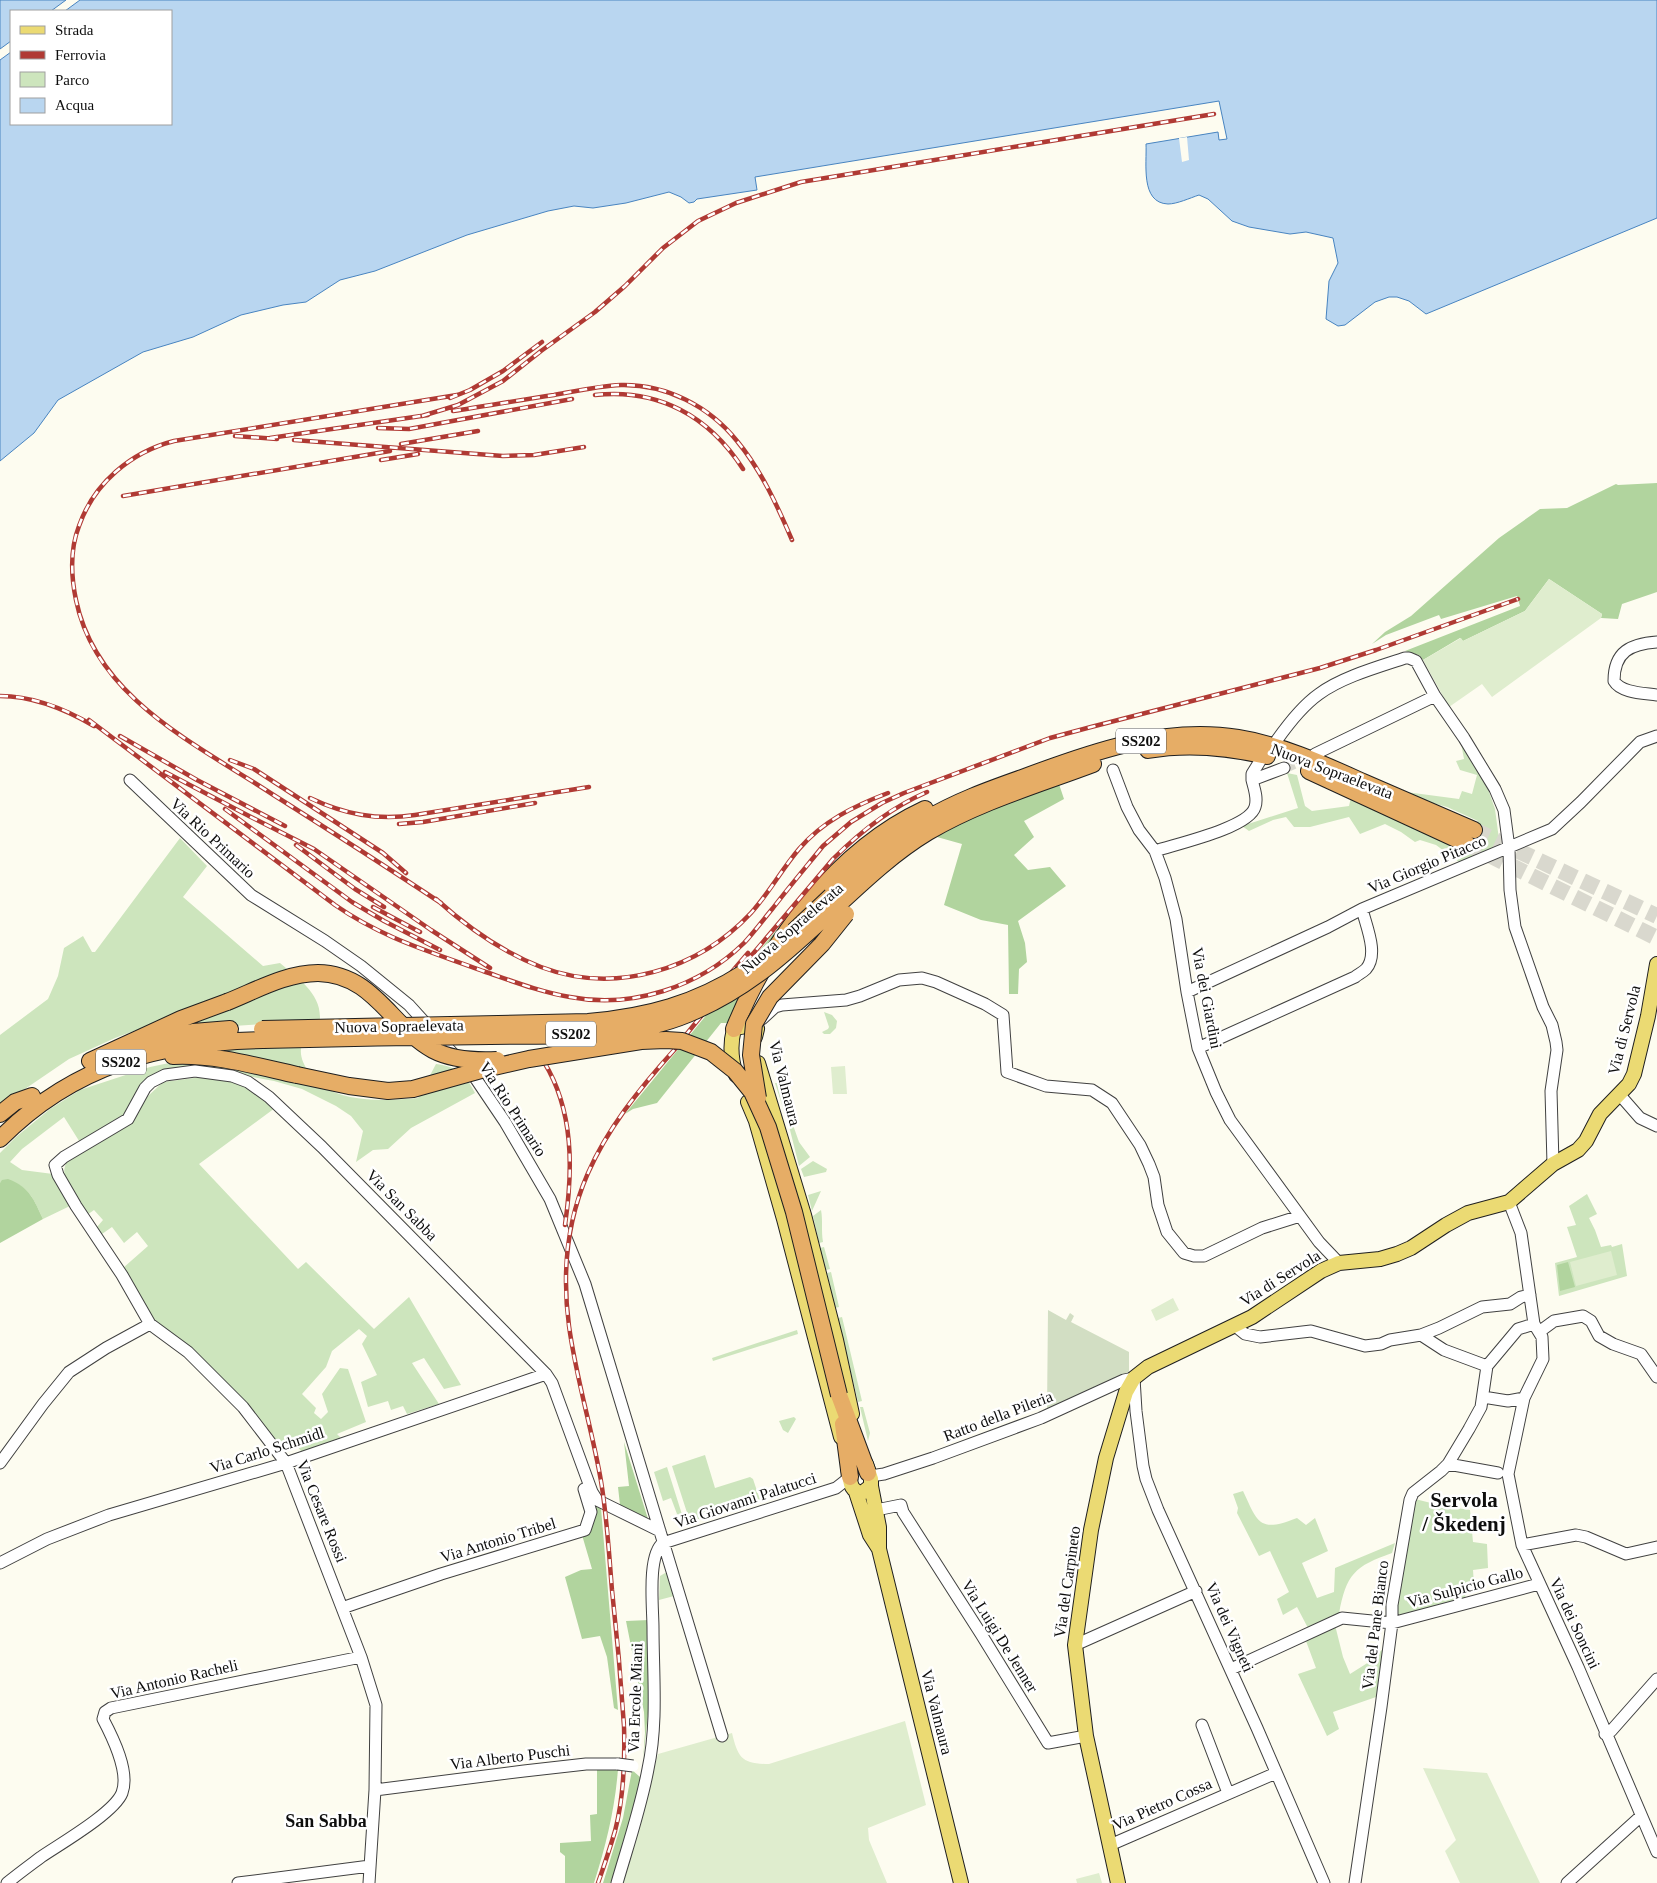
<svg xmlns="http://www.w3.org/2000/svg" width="1657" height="1883" font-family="'Times New Roman',serif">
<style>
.green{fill:#cde5bd}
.forest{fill:#b1d49e}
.cemetery{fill:#d2dec3}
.pitch{fill:#dfedce}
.water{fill:#b9d6f0;stroke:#4884c0}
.pier{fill:#fdfcf0}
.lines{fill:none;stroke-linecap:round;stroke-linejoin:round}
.minor-tunnel{stroke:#d9d8ce;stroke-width:11;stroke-dasharray:11 5.5;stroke-linecap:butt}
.highway-tunnel{stroke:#d9d8ce;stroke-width:16;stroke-dasharray:16 8;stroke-linecap:butt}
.minor-casing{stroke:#414141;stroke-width:13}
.major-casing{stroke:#1f1f1f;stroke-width:16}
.highway-casing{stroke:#1f1f1f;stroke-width:18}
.minor{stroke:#fff;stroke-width:11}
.major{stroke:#ebda73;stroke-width:14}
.highway{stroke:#e6ad66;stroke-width:16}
.rail-casing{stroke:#b03a34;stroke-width:4.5}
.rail{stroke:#fff;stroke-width:2.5;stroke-dasharray:8;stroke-linecap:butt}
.minor-bridge-casing{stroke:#414141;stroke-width:13;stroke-linecap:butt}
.highway-bridge-casing{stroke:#1f1f1f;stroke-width:18;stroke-linecap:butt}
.minor-bridge{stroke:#fff;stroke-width:11}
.highway-bridge{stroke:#e6ad66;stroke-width:16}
.labels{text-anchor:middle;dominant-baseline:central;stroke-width:5;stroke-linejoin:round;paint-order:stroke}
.shield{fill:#fff;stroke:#565656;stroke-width:1}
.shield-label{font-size:15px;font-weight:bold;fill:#0e0e0e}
.street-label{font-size:16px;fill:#0e0e0e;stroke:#fff}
.neighbourhood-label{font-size:18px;font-weight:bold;fill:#0e0e0e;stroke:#fff}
.district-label{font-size:21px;font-weight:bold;fill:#0e0e0e;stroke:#fff}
</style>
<rect width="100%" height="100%" fill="#fdfcf0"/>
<path class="green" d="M1461,743l3,1 24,45 7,20 5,38 -41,15 -23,-17 -16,-5 -5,2 -14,-10 -16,-8 -25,10 -11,-17 -39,10h-16l-8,-10 -13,3 -24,11 -7,-5 56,-18 -11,-35 10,2 8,31 7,5 37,-5 2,-9 112,55 15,-31 -31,-14 -36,-10 -5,-5 53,7 3,-8 10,3 5,-19 -17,-5 -4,-9 8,-2z
M180,838l27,28 -24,31 80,69 17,-3c17,15 40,29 40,54 0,17 -17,22 -19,32 -1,8 3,16 7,22 4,4 7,11 12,14 28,18 67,16 98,13l18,-34c21,3 29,9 39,29l-64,35 -23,21 -15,1 -17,12 7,-31 -12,-15 -15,-10 -34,-17 -28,-8 -58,-11 -56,2 -35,43 -44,29 -17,-27 -42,32 -12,13 12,8 31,4 19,31 -29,14c-9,-19 -13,-32 -35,-39l-8,3v-30l16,-16 34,-28 30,-19 70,-23 62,-13 1,-6 50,-3 -1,-21 -73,5 -3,-3 38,-29 -109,41 -46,21 -69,47v-71l48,-36 10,-23 6,-28 19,-12 9,16h3z
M824,1012l8,3 5,6 -1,7 -6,6h-6l-2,-2 6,-3 1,-2z
M202,1077l29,5 17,6 27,20 -76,56 99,105 8,-7 68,67 35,-32 52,88 -17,4 -20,-31 -12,5 27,41 -32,10 -4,-8 -12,4 -3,-9 -20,6 -7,-25 16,-7 -15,-31 5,-8 -8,-7 -27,22 -6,16 -24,27 14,14 -2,5 7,6 7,-7 -6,-18 18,-26 8,1 18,53 -29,12 6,6 -41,12 -10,-11 -12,8 -125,-127 -32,-54 25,-22 -11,-14 -13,11 -12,-16 -10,7 -5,-7 6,-7 -9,-10 -7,5c-11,-16 -30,-34 -20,-54l60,-36 20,-28 16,-15z
M775,1083h2l12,30 -4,1z
M793,1125l6,17 11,15 -11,9 -10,-40z
M813,1161l14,8 -1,3 -22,5 -3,-8z
M821,1191l-9,20 -4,-16z
M1587,1194l10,20 -8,4 6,12 6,17 10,-2 1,2 10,-3 5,32 -68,20 -4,-33 22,-6 -10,-30 9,-2 -7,-19z
M821,1210c2,10 0,21 2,32l-4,1 -6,-27z
M824,1247l6,22 -4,1 -6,-22z
M831,1272l8,35 -4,1 -8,-35z
M842,1317l20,84 -4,1 -20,-84z
M797,1330l1,4 -85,27 -1,-3z
M860,1407h3l7,26 -2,8z
M794,1417l2,2 -8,14 -5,-3 -4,-9z
M705,1455l10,33 35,-11 3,2 7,21 -70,22 -18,-56z
M667,1467l18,57 -12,-3 4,-7 -6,-16 -8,3 -9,-29z
M1243,1491c15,32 16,42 54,27l9,7 9,-7 13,33 -26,12 15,35 17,-6 1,-24 60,-25 -3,10c-37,13 -46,21 -53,61l-31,14 -11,-21 -14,8 -6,-16 12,-7 -19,-41 -11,5 -22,-43 1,-5 -5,-14z
M1415,1499l28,7 27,4 3,32 14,2 1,24 -15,2 1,15 -10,2 2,14 -70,16v-12z
M665,1573l3,1 6,22 -15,4 1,-24z
M1335,1625l8,32 7,17 19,-12 15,-14 -8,49 -43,15 6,17 -12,7 -29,-62 18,-6 -10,-27z"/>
<path class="forest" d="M1657,483v109l-35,12 -4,15 -17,-1 1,-4 -53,-35 -24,32 -62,30 -3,-3 -37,22 -4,-5 -14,-4 115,-45 -3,-10 -76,23 -2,-4 -53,20 -14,9 13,-12 26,-16 88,-78 41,-29 27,-1 49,-24 2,1z
M1059,784l5,15 -40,22 10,16 -20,18 14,15 22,-3 16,19 -48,35 7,22 2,19 -8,7 -1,25h-9l-1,-69 -27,-5 -37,-15 18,-61 -25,-7c35,-26 81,-37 122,-53z
M815,883l-55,84 -28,56h-11l-64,80 -24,6 -8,5z
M8,1179c22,8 26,21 35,40l-43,24v-60l2,-3z
M1568,1262l7,25 -15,4 -3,-26z
M624,1442l24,77 -28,-14 -2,-18 11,-1z
M594,1504l7,4 17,202 -4,-2 -7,-51 -7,-21 -18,3 -17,-62 16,-7 11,-1 -10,-34c13,-9 14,-16 12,-31z
M649,1620l-1,93 -5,48 2,-28 -1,-21 -18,-91z
M597,1768l21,1c-3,40 -12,76 -24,114h-29v-27l-5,-4v-9l31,-2 -1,-26 7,-1z
M632,1770l8,7 1,5 -29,101h-9l20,-65z"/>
<path class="cemetery" d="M1048,1310l18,10 4,-7 4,3 -3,6 58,30v20l-82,38z"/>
<path class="pitch" d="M1549,579l53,35 -1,4 -109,79 -10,-13 -33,23 -26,-47 38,-22 2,3 62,-30z
M845,1066l2,28h-14l-2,-27z
M1611,1251l6,24 -41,11 -6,-24z
M1173,1298l6,12 -23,11 -5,-11z
M905,1721l21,84 -58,23 1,12 18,43h-264l35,-129 74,-21c6,25 10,31 37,31z
M1423,1768l64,5 53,110h-80l-15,-32 11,-11z
M1099,1873l3,10h-25l-1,-4z"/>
<path class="water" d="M0,0h66l-15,11h-40v30l-11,8z
M80,0h1577v218l-231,96 -17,-13 -12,-4h-8l-14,5 -30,23 -7,1 -12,-7 3,-38 9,-18 -5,-25 -27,-6 -16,2 -41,-7 -17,-6 -24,-22 -9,-4c-9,3 -22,9 -31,9 -28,-1 -21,-41 -22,-60l72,-12 1,8 8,-1 -8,-38 -464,76 2,13 -60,9 -3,3 -5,1 -8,-6 -12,-5 -43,11 -33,5 -19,-2 -26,5 -81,24 -92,36 -35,9 -34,22 -23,3 -42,10 -48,22 -50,15 -85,48 -24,33 -34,28v-401l11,-8v72h160v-113h-106z"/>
<path class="pier" d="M1187,137l2,23 -7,2 -3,-24z"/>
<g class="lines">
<path class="minor-tunnel" d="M1284,768l24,-11"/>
<path class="highway-tunnel" d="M1474,830l183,86
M1467,844l190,94"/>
<g class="minor-casing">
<path id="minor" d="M1657,642c-26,2 -43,9 -43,39 7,12 30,12 43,14
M1277,740c12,-17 25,-34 42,-46 23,-17 59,-27 86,-36h4l7,3 19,35
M1315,754l120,-58 29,42 31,51 9,21 5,38 1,42 5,37 28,80 9,18 4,17 1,8 -6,41 2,73
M1260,761l-8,13v6l32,-12
M1113,770l14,37 12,23 16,21 10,27 11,41 11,73 11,56 18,44 14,28 89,122 20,21
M130,780l121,115 74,46 36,25 48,39 67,74 29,43 45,77 35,85 137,452
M1155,851c21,-7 94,-23 100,-44 3,-9 -1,-19 -3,-27
M1187,992l141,-65 34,-18 190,-80 29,-27 59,-60 17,-6
M762,1019l13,-12 7,-2 64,-5 14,-4 39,-16 23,-2 14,4 49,22 18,11 4,57 39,14 46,4 20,13 28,42 9,19 5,13 4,28 9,27 17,21 10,3h10l58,-28 38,-12
M1198,1048l157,-71c4,-3 8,-5 11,-8 13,-15 0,-43 -4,-60
M1619,1094l21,24 17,8
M1509,1202l12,31 13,91 8,13 1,22 -19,39 -16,76 14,71 56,122 79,185
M1235,1326l10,8 15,3 51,-6 54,15 16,-2 9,-4 31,-5 18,-7 43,-21 28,-3 11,-7 9,-2
M1539,1332l15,-11 29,-5 8,5 8,15 14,8 28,10 16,23
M1421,1335l23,15 43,16
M1483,1397l25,4 16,-3
M0,1463l43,-59 26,-32 37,-24 44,-24
M1448,1464l50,9
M870,1476l14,-2 49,-16 108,-40 83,-38 10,-2 2,33 7,55 3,13 12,31 99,218 67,155
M876,1510l25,-5 2,7 78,122 67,109 38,-7
M1522,1545l54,-10 10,2 40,17 31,-7
M0,1563l47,-24 62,-24 177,-52 260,-89
M342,1608l99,-34 144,-44 6,-18 -7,-23
M1075,1645l121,-54
M1231,1669l111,-51 50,5 147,-39
M1202,1725l26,68
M1605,1734l6,-3 46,-52
M375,1790l149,-19 62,-7h32
M1110,1845l166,-72
M7,1883c11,-9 22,-17 34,-26 19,-13 73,-44 81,-64 8,-21 -9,-55 -19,-74l2,-7 6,-4 250,-51
M238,1883l132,-17
M369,1883l6,-93 1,-85 -15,-48 -75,-194 -43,-56 -55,-55 -38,-28 -28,-49 -46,-69 -18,-31 -3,-10 9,-8 64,-38 17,-31 6,-6 14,-7 30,-4 37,5 16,6 21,15 53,50 224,227 6,9 40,109 5,8 63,31
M617,1883c11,-38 24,-76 31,-114 10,-45 5,-96 5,-141 0,-20 -6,-73 10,-85l173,-55 14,-11
M1355,1883l26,-176 11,-84v-18l18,-105 3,-7 28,-22 7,-7 21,-35 12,-22 6,-41 31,-37 16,-5
M1567,1883l74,-67"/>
</g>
<g class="major-casing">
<path id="major" d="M758,1063l46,152 32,125 16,74
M736,1075c-5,-15 -6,-31 -2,-46 9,-3 15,-4 23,0l-2,8
M748,1102l8,19 28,98 57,218
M866,1464l5,15v7l8,41v22l82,334
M848,1468c3,11 0,23 14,25l9,-7
M856,1492l14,43 9,14
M1118,1883l-32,-147 -11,-91 16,-115 15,-72 20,-66 8,-14 14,-11 104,-50 69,-46 18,-8 41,-4 17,-5 14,-6 35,-23 22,-12 41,-11 44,-38 25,-14 8,-9 14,-27 29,-30 5,-10 14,-58 9,-52"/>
</g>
<g class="highway-casing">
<path id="highway" d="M1148,750c39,-7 80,-3 119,6
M1309,771l158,73
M831,896c29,-28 59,-55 94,-76 30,-18 63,-30 97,-42 69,-26 142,-52 216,-40 44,7 85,26 125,44 37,16 74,32 111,48
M839,904c28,-26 56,-52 89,-72 51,-30 109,-47 165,-68
M734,1029c36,-89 103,-179 191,-220
M139,1044l54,-12 37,-3
M173,1056c42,-2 83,10 124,19
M90,1061l91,-42 46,-17
M0,1114l15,-12 17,-6
M0,1139c74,-75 161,-97 263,-99
M839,1395l29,78
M843,1424l7,53"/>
</g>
<use href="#minor" class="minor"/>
<use href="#major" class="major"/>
<use href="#highway" class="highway"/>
<g class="rail-casing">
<path id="rail" d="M595,395c63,-7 114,21 148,74
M450,398l20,-8 33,-19 39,-29
M453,411c33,-5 67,-11 101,-16 22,-4 45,-9 67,-10 45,-1 88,21 116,56 24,29 40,64 55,99
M422,416l36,-11 45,-24 38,-30 54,-39 30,-26 38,-38 35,-27 38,-18 65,-21 413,-68
M378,428l31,1 163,-30
M235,436l42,3
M270,438l158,-23
M294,440l209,16 31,-1 50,-8
M401,444l77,-13
M381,460l37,-6
M123,496l267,-45
M0,696c34,0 65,13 94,30
M89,720l246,185c49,34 94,46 148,66 29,10 57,21 87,26 62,12 129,-10 174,-54 10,-11 19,-23 29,-35 16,-21 33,-41 50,-62l28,-24 31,-19 22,-10 146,-55 41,-11 229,-59 56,-18 142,-51
M120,736l77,44 88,46
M230,760l24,9 129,84 23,20
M165,772l84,44 65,33 117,81 59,38
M310,798c34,16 67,23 105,17l174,-28
M225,809l127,93 32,19 56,29
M399,824l24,-2 112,-19
M296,845l59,44 29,18
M436,899c31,28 66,53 105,68 74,28 157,3 210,-54 18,-20 31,-44 48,-64 24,-28 55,-43 89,-56
M441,903c-56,-37 -112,-73 -169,-109 -76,-50 -176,-96 -196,-194 -5,-24 -6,-51 3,-74 15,-43 52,-74 95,-85l283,-46
M373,907l47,25
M746,962l87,-103c28,-28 57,-51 94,-67
M730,974l18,-21
M685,1036l17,-21
M544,1062c30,49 29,108 21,163
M598,1883c6,-17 12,-35 17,-52 9,-34 10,-71 9,-105 -3,-46 -7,-91 -12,-136 -3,-36 -5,-73 -11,-109 -9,-52 -25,-103 -32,-155 -16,-120 30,-193 107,-278"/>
</g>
<use href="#rail" class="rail"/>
<g class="minor-bridge-casing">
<path id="minor-bridge" d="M618,1764l15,2"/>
</g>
<g class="highway-bridge-casing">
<path id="highway-bridge" d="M794,931l37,-35
M227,1002c28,-11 59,-29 91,-29 56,1 73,54 115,77 19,10 43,11 64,10
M262,1029l326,-7c59,-5 107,-18 157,-50
M263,1040c76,-2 151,-3 227,-4 65,-1 136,4 198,-22 61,-25 104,-66 151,-110
M297,1075l52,11 39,5 25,-2 68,-19 48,-11 112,-18 25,-1 16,1 29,11 24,19 17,21 16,35 26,85 45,183
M758,1098l-7,-43 3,-31 16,-27 52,-53 24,-30"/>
</g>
<use href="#minor-bridge" class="minor-bridge"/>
<use href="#highway-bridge" class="highway-bridge"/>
</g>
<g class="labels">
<g class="shield">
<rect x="1116" y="728.5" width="50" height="25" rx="4"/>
<rect x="546" y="1021.5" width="50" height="25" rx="4"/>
<rect x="96" y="1049.5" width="50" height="25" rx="4"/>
</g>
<g class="shield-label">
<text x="1141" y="741">SS202</text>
<text x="571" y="1034">SS202</text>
<text x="121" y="1062">SS202</text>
</g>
<g class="street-label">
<text transform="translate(1332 771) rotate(21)">Nuova Sopraelevata</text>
<text transform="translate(213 838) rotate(43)">Via Rio Primario</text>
<text transform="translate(1427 864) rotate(-23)">Via Giorgio Pitacco</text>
<text transform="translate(792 928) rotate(-41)">Nuova Sopraelevata</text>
<text transform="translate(1207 998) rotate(79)">Via dei Giardini</text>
<text transform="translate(399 1026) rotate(-1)">Nuova Sopraelevata</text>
<text transform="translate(1624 1030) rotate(-76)">Via di Servola</text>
<text transform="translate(785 1083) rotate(76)">Via Valmaura</text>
<text transform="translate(513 1109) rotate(57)">Via Rio Primario</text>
<text transform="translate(402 1205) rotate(45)">Via San Sabba</text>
<text transform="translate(1280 1278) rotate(-32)">Via di Servola</text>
<text transform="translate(998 1416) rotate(-21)">Ratto della Pileria</text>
<text transform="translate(267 1450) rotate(-18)">Via Carlo Schmidl</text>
<text transform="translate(745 1500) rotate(-18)">Via Giovanni Palatucci</text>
<text transform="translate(322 1511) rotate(68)">Via Cesare Rossi</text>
<text transform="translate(498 1540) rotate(-17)">Via Antonio Tribel</text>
<text transform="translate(1067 1582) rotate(-82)">Via del Carpineto</text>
<text transform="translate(1465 1587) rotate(-15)">Via Sulpicio Gallo</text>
<text transform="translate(1575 1623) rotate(65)">Via dei Soncini</text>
<text transform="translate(1375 1625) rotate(-83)">Via del Pane Bianco</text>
<text transform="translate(1230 1627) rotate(66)">Via dei Vigneti</text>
<text transform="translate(1000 1636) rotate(58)">Via Luigi De Jenner</text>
<text transform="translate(174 1679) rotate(-13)">Via Antonio Racheli</text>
<text transform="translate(635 1698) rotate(-88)">Via Ercole Miani</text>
<text transform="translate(937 1712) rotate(76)">Via Valmaura</text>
<text transform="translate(510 1757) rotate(-7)">Via Alberto Puschi</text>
<text transform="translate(1162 1804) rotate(-24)">Via Pietro Cossa</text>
</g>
<g class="neighbourhood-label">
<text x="326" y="1821">San Sabba</text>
</g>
<g class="district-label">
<text x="1464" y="1500">Servola<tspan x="1464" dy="24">/ Škedenj</tspan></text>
</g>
</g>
<rect x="10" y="10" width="162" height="115" fill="#ffffff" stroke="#9f9f9f"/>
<rect x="20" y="26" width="25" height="8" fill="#ebda73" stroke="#9f9f9f"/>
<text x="55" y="35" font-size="15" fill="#0e0e0e">Strada</text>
<rect x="20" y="51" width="25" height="8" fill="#b03a34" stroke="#9f9f9f"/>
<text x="55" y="60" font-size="15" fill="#0e0e0e">Ferrovia</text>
<rect x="20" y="72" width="25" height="15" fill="#cde5bd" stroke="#9f9f9f"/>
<text x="55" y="85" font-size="15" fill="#0e0e0e">Parco</text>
<rect x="20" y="98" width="25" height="15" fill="#b9d6f0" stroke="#9f9f9f"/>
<text x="55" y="110" font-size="15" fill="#0e0e0e">Acqua</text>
</svg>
